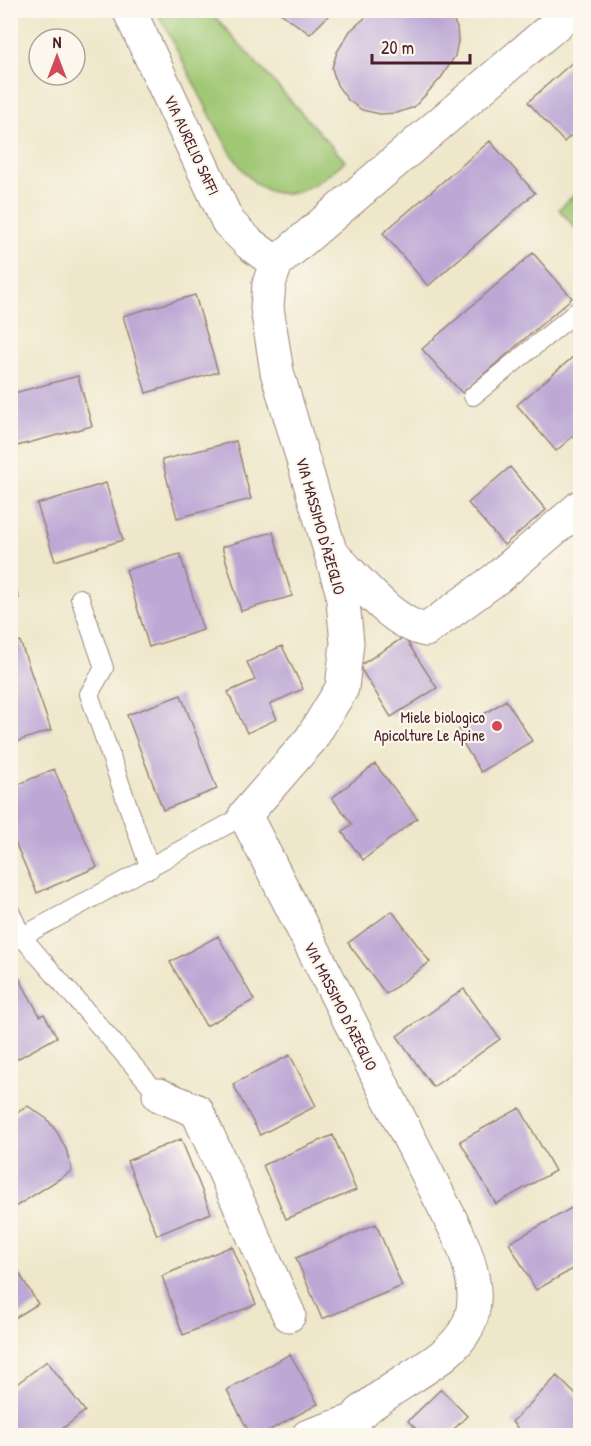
<svg xmlns="http://www.w3.org/2000/svg" width="591" height="1446" font-family="'Patrick Hand',sans-serif">
<style>
.green{fill:#a0c874;stroke:#757450;stroke-width:1.5}
.building{fill:#bda8d5}
.lines{fill:none;stroke-linecap:round;stroke-linejoin:round}
.service-casing{stroke:#9c837a;stroke-width:20}
.minor-casing{stroke:#9c837a;stroke-width:35}
.service{stroke:#fff;stroke-width:18}
.minor{stroke:#fff;stroke-width:33}
.poi-dot{fill:#d1495b;stroke:#fbf7ec;stroke-width:2}
.labels{text-anchor:middle;dominant-baseline:central;stroke-width:4.5;stroke-linejoin:round;paint-order:stroke}
.street-label{font-size:16px;fill:#4a1f2b;stroke:#fbf7ec}
.poi-label{font-size:16px;fill:#4a1f2b;stroke:#fbf7ec;text-anchor:end}
</style>
<rect width="100%" height="100%" fill="#fbf7ec"/>
<filter id="ink" filterUnits="userSpaceOnUse"><feTurbulence type="fractalNoise" baseFrequency=".0167" numOctaves="2"/><feDisplacementMap in="SourceGraphic" scale="12" xChannelSelector="R" yChannelSelector="G"/><feConvolveMatrix kernelMatrix="1 2 1 2 8 2 1 2 1" color-interpolation-filters="sRGB"/></filter>
<filter id="wash" filterUnits="userSpaceOnUse"><feTurbulence type="fractalNoise" baseFrequency=".008" numOctaves="4" result="noise"/><feDisplacementMap in="SourceGraphic" scale="24" xChannelSelector="R" yChannelSelector="G"/><feGaussianBlur stdDeviation="1.35" result="paint"/><feColorMatrix in="noise" values="0 0 0 0 0 0 0 0 0 0 0 0 0 0 0 0 0 1.4 0 .05"/><feComposite in="paint" operator="in"/></filter>
<g filter="url(#wash)">
<rect width="100%" height="100%" fill="#eee7ca"/>
<path class="green" d="M157,11h60l-1,7 129,143c-77,69 -102,17 -138,-52 -17,-33 -34,-66 -50,-98z
M580,190v44l-21,-25z"/>
<g id="blocks">
<path class="building" d="M276,10h58l-24,24z
M374,10h75l8,18 1,13 -3,15 -14,22 -27,29 -17,6 -17,1 -18,-4 -14,-10 -11,-15 -5,-17 5,-16 13,-21z
M576,59l4,5v63l-16,15 -36,-40z
M490,141l45,52 -107,93 -45,-53z
M533,253l39,45 -110,95 -40,-44z
M195,295l23,77 -72,21 -23,-77z
M580,351v79l-24,21 -39,-46z
M78,376l14,50 -79,21 -3,-9v-44z
M236,441l15,58 -74,19 -15,-58z
M510,467l36,43 -42,35 -36,-42z
M106,483l17,57 -68,21 -18,-57z
M273,532l19,64 -51,15 -19,-64z
M180,554l23,76 -54,17 -23,-77z
M10,574l9,24 -9,3z
M404,637l33,51 -46,29 -32,-51z
M20,641l31,89 -41,14v-100z
M282,646l21,43 -33,15 7,15 -30,14 -19,-41 27,-12 -8,-18z
M181,695l36,94 -54,21 -36,-95z
M506,700l26,41 -51,31 -25,-40z
M375,764l42,54 -54,42 -21,-28 10,-8 -20,-26z
M54,769l43,98 -60,26 -27,-62v-43z
M392,911l38,51 -44,32 -38,-51z
M218,936l36,64 -48,26 -36,-64z
M19,978l21,38 4,-2 13,23 -47,26v-81z
M464,989l36,50 -67,48 -36,-51z
M290,1055l26,51 -56,29 -27,-51z
M28,1106l19,13 10,13 9,17 6,22 -57,36 -5,-6v-84z
M520,1108l35,63 -59,33 -36,-63z
M333,1135l23,55 -70,29 -23,-54z
M181,1139l30,74 -54,22 -30,-74z
M575,1206l5,11v48l-44,25 -27,-47z
M376,1224l26,62 -80,33 -26,-61z
M232,1246l24,58 -73,31 -21,-59z
M13,1263l25,41 -28,17v-57z
M290,1354l28,50 -59,32h-8l-24,-46z
M47,1361l38,50 -32,25h-43v-47z
M557,1376l23,23v37h-55l-13,-14z
M441,1389l26,27 -20,20h-24l-15,-15z"/>
</g>
</g>
<g filter="url(#ink)">
<use href="#blocks" fill-opacity="0" stroke="#9c837a" stroke-width="1.5"/>
<g class="lines">
<g class="service-casing">
<path id="service" d="M473,396l107,-87
M80,598l24,70 -15,26 61,175
M10,911l12,26 137,158
M10,943l235,-128"/>
</g>
<g class="minor-casing">
<path id="minor" d="M129,10l99,212 22,22 26,19
M331,553c25,24 61,71 95,77l71,-52 83,-71
M159,1095l38,16 92,204
M308,1436l47,-16
M352,1436l3,-16 5,-7c70,-58 149,-64 98,-179l-213,-419 66,-76 31,-51 5,-45 -5,-52 -65,-219 -10,-64 2,-24 7,-21 297,-253"/>
</g>
<use href="#service" class="service"/>
<use href="#minor" class="minor"/>
</g>
</g>
<circle class="poi-dot" cx="497" cy="726" r="6"/>
<g class="labels">
<g class="street-label">
<text transform="translate(192 145) rotate(65)">VIA AURELIO SAFFI</text>
<text transform="translate(321 526) rotate(74)">VIA MASSIMO D'AZEGLIO</text>
<text transform="translate(341 1006) rotate(63)">VIA MASSIMO D'AZEGLIO</text>
</g>
<g class="poi-label">
<text x="485" y="717">Miele biologico<tspan x="485" dy="18">Apicolture Le Apine</tspan></text>
</g>
</g>
<rect width="591" height="1446" fill="none" stroke="#fbf7ec" stroke-width="36"/>
<g transform="translate(57 57)"><circle r="28" fill="#fbf7ec" stroke="#b4a19f" stroke-width="1.5"/>
<path d="M0-4.5L10 22L0 15L-10 22Z" fill="#d1495b"/>
<text y="-9" font-size="16" font-weight="bold" text-anchor="middle" fill="#4a1f2b">N</text>
</g>
<path d="M372 54v9h98v-9" fill="none" stroke="#4a1f2b" stroke-width="3"/>
<text x="381" y="54" font-size="18" fill="#4a1f2b" stroke="#fbf7ec" stroke-width="4.5" paint-order="stroke">20 m</text>
</svg>
